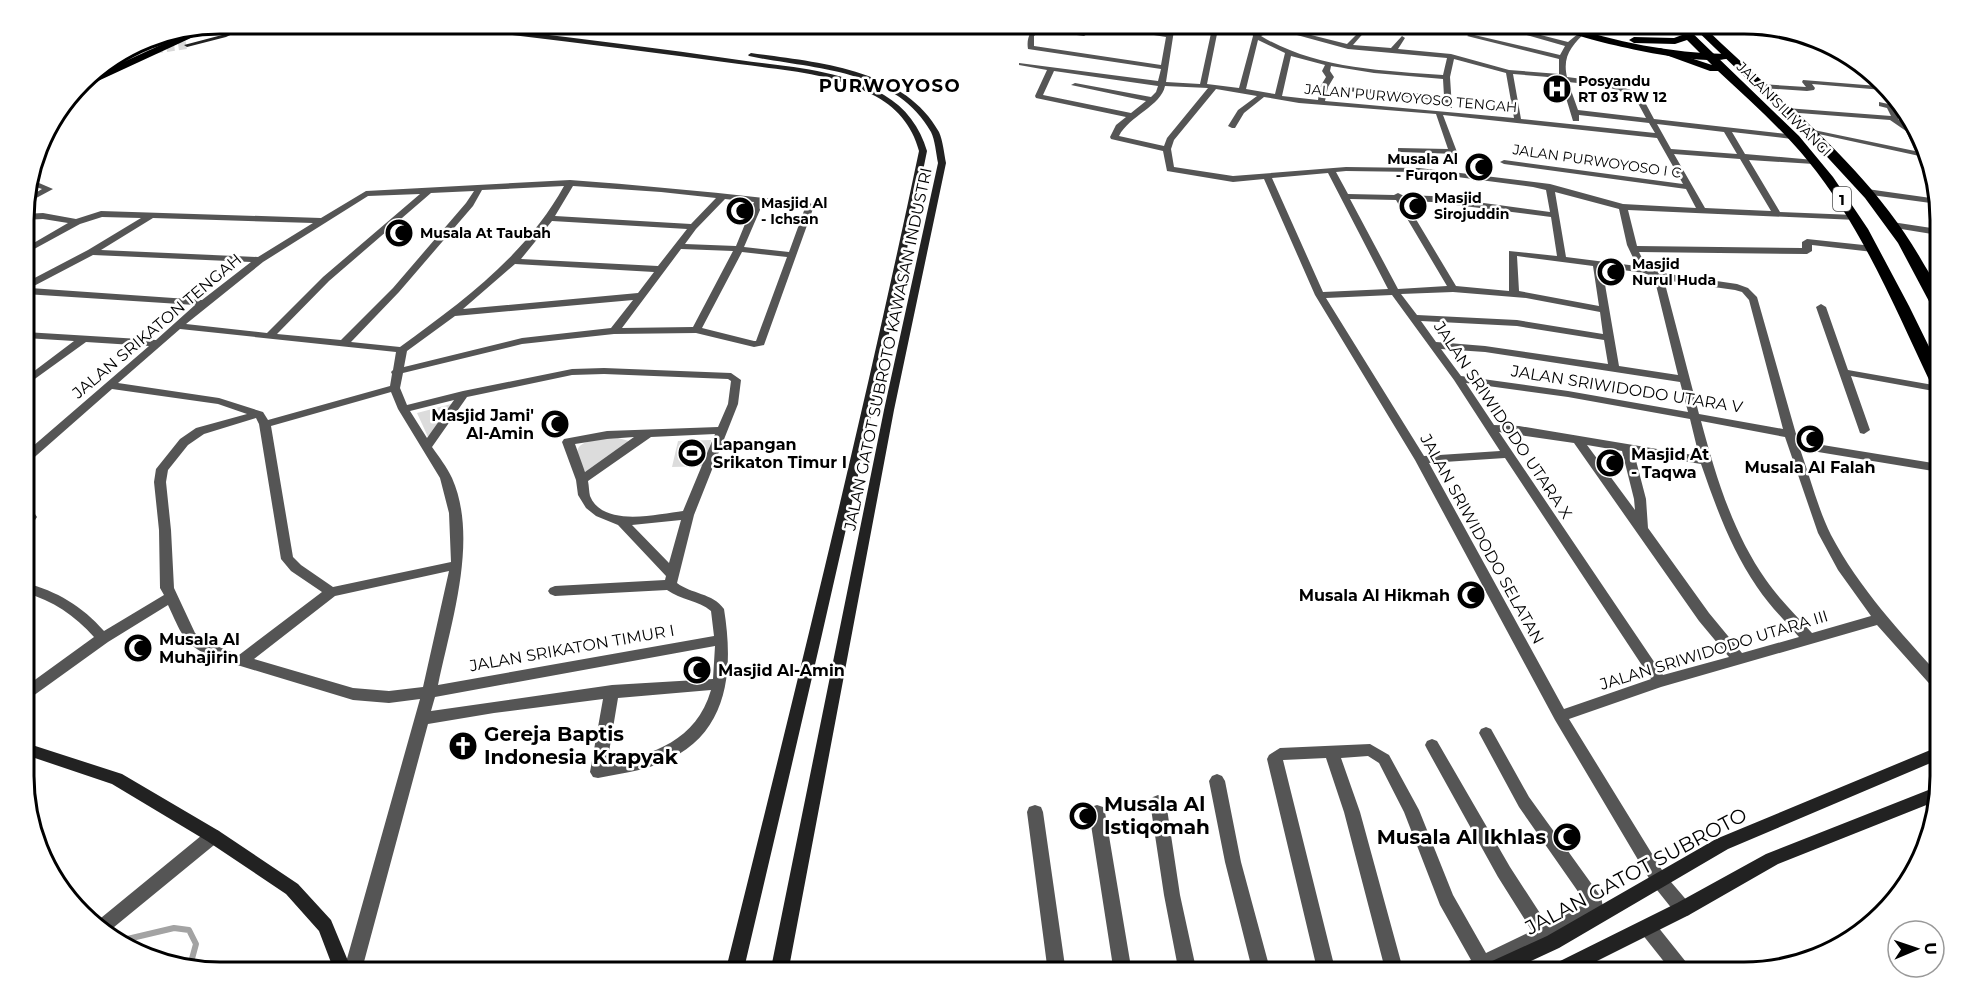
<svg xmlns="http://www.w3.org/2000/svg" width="1964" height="997" font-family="Montserrat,sans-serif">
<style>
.green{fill:#dcdcdc}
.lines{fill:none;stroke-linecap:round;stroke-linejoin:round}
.stream{stroke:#a3a3a3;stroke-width:6}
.secondary-tunnel{stroke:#d9d9d9;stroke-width:8;stroke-dasharray:8 4;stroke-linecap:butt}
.street{fill:#555;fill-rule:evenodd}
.secondary{fill:#222;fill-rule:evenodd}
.primary{fill:#000;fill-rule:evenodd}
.highway{fill:#000;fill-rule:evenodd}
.labels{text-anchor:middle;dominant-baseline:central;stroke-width:5;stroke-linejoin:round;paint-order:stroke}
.far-poi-label{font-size:14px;font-weight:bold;fill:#000;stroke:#fff;text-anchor:start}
.far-street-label{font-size:14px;fill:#000;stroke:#fff}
.shield{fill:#fff;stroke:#4c4c4c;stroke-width:1.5}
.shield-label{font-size:15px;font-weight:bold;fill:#000}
.street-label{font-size:16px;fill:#000;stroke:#fff}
.poi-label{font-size:16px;font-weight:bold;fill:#000;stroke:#fff;text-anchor:start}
.far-district-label{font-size:18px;font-weight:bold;letter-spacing:1.5px;fill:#000;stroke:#fff}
.near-poi-label{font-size:20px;font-weight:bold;fill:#000;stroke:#fff;text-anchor:start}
.near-street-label{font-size:20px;fill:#000;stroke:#fff}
.rim{fill:none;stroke:#000;stroke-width:3}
</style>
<rect width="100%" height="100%" fill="#fff"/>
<path class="green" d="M455,403l-27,34 -11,-24z
M618,438l11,3 -41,34c-27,-35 2,-35 30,-37z
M711,440l-5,26 -34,1 6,-26z"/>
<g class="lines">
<path class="stream" d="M119,941l55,-13 15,2 7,14 -6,22"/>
<path class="secondary-tunnel" d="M119,55l68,-10"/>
<path class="street" d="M1039,24h7l-2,3 43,7 -3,2 -44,-6 -6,6v10l127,19 5,-28 -79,-13h16l64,10 2,-10h6l-9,58 34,2 13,-60h6l-12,60 32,4 14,-52 -3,-12h6l2,8 16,-7 30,8 14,-9h6l-1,2 -12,9 36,9 17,-17 3,2 -14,16 38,3 11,-12 3,2 -7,11 53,5 58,16 50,4v-15l-92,-23 3,-2 90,21 5,-9 -63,-18 3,-2 63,16 17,-14 2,1v2c-15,14 -25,25 -20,46l39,5 34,11 14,26 141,16v4h-3l-60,-7 13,22 69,6 4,2 -4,2 -65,-4 31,52 74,3 4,3 -1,2 -229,-10 9,36 165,2v-6l5,-3 66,7 5,3 -5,3 -61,-7v6l-5,3 -168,-2 6,12 17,9 75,11 11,4 9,9 41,144 141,23v8l-139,-23c10,28 18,60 31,86 28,53 69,97 109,141v16l-5,-2 -58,-65 -216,62 -92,32 96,156 24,28 2,6 -2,6 -6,2 -6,-2 -24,-30 -98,-165 -140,-260 -100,-165 -51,-116 -31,3 -66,-11 -4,-20 -52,-12 -1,-2 6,-12 10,-8 -90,-19 -1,-2 12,-26 -28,-5v-2l139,18 3,-12 -133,-20c-2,-11 3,-20 11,-25zM1275,29l73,20 99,9 -4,17c-62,-4 -129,-7 -182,-39zM1258,40l27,13 -10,41 -29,-5zM1291,56l34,9 -3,6 4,6 -6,10 -2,13 -36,-4zM1454,59l52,14 8,45 -189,-17 3,-14 6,-10 -4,-6 1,-5 43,7 69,6 1,17 -97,-9 -4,2 4,2 98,10 1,7h6l-2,-31zM1054,71l104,15 -2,6 -5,5 -76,-14 -4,2 75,16 -15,12 -88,-18zM1513,74l47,4 13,43h6v-6l70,8 6,10 -134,-14zM1568,82l37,4 29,10 12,22 -68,-8zM1165,86l43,2 -41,50 -3,8 -45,-10c10,-20 42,-30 46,-50zM1216,89l41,7 -19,14 -10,16 4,2h3l9,-15 20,-16 35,6 137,11 12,35 -50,-1v4h3l55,2 1,-2 -14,-37 214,23 26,46 -179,-24 -4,2 4,2 182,25 10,19 -73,-4 -73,-20 -131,-16 -73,-1 -113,9 -59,-9 -3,-18 3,-9zM1657,124l67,8 13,22 -66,-5zM1674,154l66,5 31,52 -66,-3zM1346,171l73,1 114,15 13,3 4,22 -118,-16 -30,-1 -4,-2 -4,2 -46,-1 -12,-22zM1328,173l60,116 -65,3 -51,-114zM1555,192l64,17 8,36 10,21 -71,-9zM1350,199l46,1 51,86 -49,3zM1405,201l27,1 119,15 6,39 -48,-5v40l-53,-5zM1517,256l76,10 6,40 -80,-15zM1602,267l42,6 10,4 24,98 -59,-9zM1664,280l71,10 7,2 7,8 34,129 -84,-15zM1453,292l73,6 74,14 3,22 -86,-14 -100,-5 -16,-21zM1392,295l62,85 46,71 -76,5 -98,-158zM1421,321l96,5 87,14 4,24 -123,-18 -49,-4zM1441,349l44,3 195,30 8,30 -120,-21 -107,-15zM1466,383l102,14 122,22 9,37 -180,-30 -25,-1zM1701,421l84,16 33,96 20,37 33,46 -59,17c-15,-17 -33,-34 -46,-53 -33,-47 -50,-103 -65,-159zM1499,432l75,11 125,178 30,36 -66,18zM1587,445l35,6 12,48 1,11zM1634,453l67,11c15,43 30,85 56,123 12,18 28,34 42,50l-57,16 -33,-40 -61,-85 -2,-29zM1505,458l146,221 -87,30 -135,-246z
M1803,80l75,6 5,4 -71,-6 3,4 -1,2 -7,1 -46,-3 -4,-2 4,-2 45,3 -4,-5z
M1879,102l14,3 6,11 -1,3 15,11 11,27 -119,-26 4,-2 106,22 -9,-20 -16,-11 -104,-8 -4,-2 4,-2 105,8 -4,-8 -8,-2z
M32,180l21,9 -28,15 2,-6 15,-9 -12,-4z
M570,180c81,6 161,14 240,23l4,3 -50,139 -10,2 -58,-14 -82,1 -92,10 -119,29 -3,15 7,17 56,-14 109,-22 32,-1 127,5 10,7 -3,24 -44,111 -17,68c14,11 36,10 47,26 10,62 5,127 -63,154 -20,8 -42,11 -63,15l-5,-1 -3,-5 13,-73 -109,14 -66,11 -67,249h-18l77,-274 -31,4 -36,-3 -142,-43c-29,-14 -30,-25 -43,-52l-60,37 -82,59 -1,-14 69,-50c-19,-21 -41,-37 -69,-44v-10c32,8 57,23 79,48l60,-36 -4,-7 -1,-58 -5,-48 2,-13 24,-30 16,-11 51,-14 -29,-10 -106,-15 -83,73 -4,1v-10l124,-107 -63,-4 -61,44v-8l49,-37 -49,-3v-6l131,8 39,-35 -170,-11v-11l63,-33 53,-32 -39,-1 -22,7 -55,30v-6l43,-25 -25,-4 -19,1v-6l19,-1 33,6 25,-8 220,7 45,-27zM564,186c-38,69 -101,115 -164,161l-49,-5 48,-50 74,-86 9,-16zM573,186l88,6 55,6 -25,26 -136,-8zM474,191l-8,12 -73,85 -52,52 -64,-6 52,-53 102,-88zM420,194l-97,83 -56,56 -81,-9 77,-62 105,-66zM725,199l29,3 -18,44 -51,-2 11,-15zM763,203l42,5 -16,44 -45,-5zM153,218l160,5 -55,34 -157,-7zM552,221l135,8 -29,37 -137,-7zM681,249l52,2 -40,76 -71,1zM742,252l45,5 -31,84h-2l-52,-13zM93,255l158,7 -49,38 -172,-12zM515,264l139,8 -16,21 -175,16zM633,300l-22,28 -89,10 -118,29 3,-16 48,-35zM180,329l216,23 -3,18 -2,2 1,2 -2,12 -122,34 -5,-8 -44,-14 -101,-15zM604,374l124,5 3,2 -3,23 -10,23 -111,4 -43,8 -2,3 14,38 2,15 8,13 10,8 22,9 48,51 -1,4 -110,6 -5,2 -2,3 2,3 5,2 112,-6c14,10 31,10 44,21l3,25 -276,49c13,-63 41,-146 14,-207 -5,-11 -13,-21 -20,-31l35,-50 105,-22zM391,392l7,17 42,69 9,35 2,49 -118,25 -32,-22 -8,-8 -22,-131zM454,400l-27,38 -17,-27zM256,418l3,6 22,135 10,12 31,21 -83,63 -35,-14 -9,-8 -21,-45 -3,-58 -5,-48 2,-12 20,-25 16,-11zM715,434l-32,77c-25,3 -80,17 -93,-15 -1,-4 -1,-10 -2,-15l63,-44zM634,437l-49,35 -10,-28 32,-5zM681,520l-12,43 -37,-38zM449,571l-26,116 -34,4 -36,-3 -99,-29 81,-63zM715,646l-2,33 -101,6 -181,26 4,-14zM711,690c-15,51 -57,64 -104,74l11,-66z
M1867,189l71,10v5l-74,-10v-4z
M1892,222l46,7v6l-49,-8v-4z
M1821,304l5,3 22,63 91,16v6l-88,-16 19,54 -6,4 -4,-1 -44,-126z
M25,511l10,3 2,3 -2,3 -10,-1z
M1486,727l5,2 38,68 72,100 2,10 -2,6 -118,60h-33l3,-6 18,-7 -31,-55 -36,-93 -25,-49 -11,-7 -27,2 19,54 44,161h-18l-42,-161 -18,-54 -43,2 53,213h-18l-51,-214 2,-4 11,-7 90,-4 19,11 30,55 34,85 33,58 46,-22 -34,-54 -71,-128 -2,-4 2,-4 5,-2 5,2 73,126 37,57 39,-21 -67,-96 -40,-74 2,-4z
M1217,774l5,2 3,5 16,81 30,111h-18l-28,-111 -16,-81 3,-5z
M1158,795l5,2 3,5 14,93 17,78h-18l-15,-78 -14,-93 3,-5z
M1035,805l6,2 2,5 23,161h-18l-21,-161 2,-5z
M1097,805l6,2 2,5 27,161h-18l-25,-161 2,-5z
M213,829l6,2 2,5 -2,5 -111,91 -12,-10 111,-91z
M1648,920l6,2 36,45 3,6h-20l-31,-39 -2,-6 2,-6z"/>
<path class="secondary" d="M246,24h8l-28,13 -39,10 -3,-2 38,-10z
M434,24h20c95,11 190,22 285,36 48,7 102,9 145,35 22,13 36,32 43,56 -55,275 -120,549 -184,822h-18c68,-273 136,-546 194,-822 -7,-26 -23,-45 -48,-57 -40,-21 -88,-24 -132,-30 -101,-14 -201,-26 -302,-38z
M751,53c64,9 153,15 188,79 4,9 5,21 7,31l-52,247 -106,563h-18l114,-563 54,-247c-2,-10 -3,-23 -7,-31 -35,-64 -121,-63 -182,-76l-1,-1z
M26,743l96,31 97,57 79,53 33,36 22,53h-18l-16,-42 -33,-37 -79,-53 -95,-57 -86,-29z
M1940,746v13l-212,90 -169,99 -54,25h-29l3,-6 68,-31 169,-97z
M1936,787l2,1 -4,14 -156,62 -89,51 -116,58h-28l3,-6 129,-64 89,-49z"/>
<path class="primary" d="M1550,24h12c54,18 108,29 165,30l4,3c-19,13 -160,-18 -181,-33z"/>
<path class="highway" d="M1672,24h11l116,112 34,41 35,52 41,77 30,61v22l-8,-5c-36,-76 -69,-157 -123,-223 -27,-33 -59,-61 -90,-90h-8l-55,-20 5,-3 52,17 -25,-25 -12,4 -41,-1 -5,-3 5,-3 40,1 8,-3z
M1690,24h11c77,75 167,142 221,237 5,9 14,21 17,32 1,5 0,13 0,18l-7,-4 -34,-64 -33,-45 -47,-51z
M219,25l-134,62 -6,1 7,-9 112,-51z"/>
</g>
<defs>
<g id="hospital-disc" transform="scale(1.5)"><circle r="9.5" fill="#000" stroke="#fff"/><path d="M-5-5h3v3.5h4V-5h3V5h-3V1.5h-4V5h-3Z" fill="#fff"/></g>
<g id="mosque-disc" transform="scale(1.5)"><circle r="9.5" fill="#000" stroke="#fff"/><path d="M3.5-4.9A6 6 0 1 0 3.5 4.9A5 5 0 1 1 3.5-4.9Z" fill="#fff"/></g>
<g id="stadium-disc" transform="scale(1.5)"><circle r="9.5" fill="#000" stroke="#fff"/><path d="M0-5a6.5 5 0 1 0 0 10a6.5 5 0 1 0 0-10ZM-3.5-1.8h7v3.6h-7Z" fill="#fff"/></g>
<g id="church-disc" transform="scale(1.5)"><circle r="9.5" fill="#000" stroke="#fff"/><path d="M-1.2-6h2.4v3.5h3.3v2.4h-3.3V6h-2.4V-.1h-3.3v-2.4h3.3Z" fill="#fff"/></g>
</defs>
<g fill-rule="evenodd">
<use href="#hospital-disc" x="1557" y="89"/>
<use href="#mosque-disc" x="1479" y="167"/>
<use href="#mosque-disc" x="1413" y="206"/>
<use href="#mosque-disc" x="740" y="211"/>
<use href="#mosque-disc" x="399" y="233"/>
<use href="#mosque-disc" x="1611" y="272"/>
<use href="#mosque-disc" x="555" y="424"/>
<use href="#mosque-disc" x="1810" y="439"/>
<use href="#stadium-disc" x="692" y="453"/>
<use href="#mosque-disc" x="1610" y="463"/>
<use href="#mosque-disc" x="1471" y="595"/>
<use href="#mosque-disc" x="138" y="648"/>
<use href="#mosque-disc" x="697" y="670"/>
<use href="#church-disc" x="463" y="746"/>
<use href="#mosque-disc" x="1083" y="816"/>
<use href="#mosque-disc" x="1567" y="837"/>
</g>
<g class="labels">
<g class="far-poi-label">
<text x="1578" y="81">Posyandu<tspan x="1578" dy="16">RT 03 RW 12</tspan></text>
<text x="1458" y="159" text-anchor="end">Musala Al<tspan x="1458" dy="16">- Furqon</tspan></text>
<text x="1434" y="198">Masjid<tspan x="1434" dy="16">Sirojuddin</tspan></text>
<text x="761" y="203">Masjid Al<tspan x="761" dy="16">- Ichsan</tspan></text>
<text x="420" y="233">Musala At Taubah</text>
<text x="1632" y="264">Masjid<tspan x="1632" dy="16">Nurul Huda</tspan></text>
</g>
<g class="far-street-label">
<text transform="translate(1411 98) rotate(5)">JALAN PURWOYOSO TENGAH</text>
<text transform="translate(1784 109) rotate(45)">JALAN SILIWANGI</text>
<text transform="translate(1597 161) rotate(8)">JALAN PURWOYOSO I C</text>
</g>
<rect class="shield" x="1833" y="187" width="18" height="24" rx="4.5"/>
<g class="shield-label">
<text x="1842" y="199">1</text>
</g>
<g class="street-label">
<text transform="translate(157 326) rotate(-40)">JALAN SRIKATON TENGAH</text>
<text transform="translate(888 349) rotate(-78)">JALAN GATOT SUBROTO KAWASAN INDUSTRI</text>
<text transform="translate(1627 389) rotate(9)">JALAN SRIWIDODO UTARA V</text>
<text transform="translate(1503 420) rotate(56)">JALAN SRIWIDODO UTARA X</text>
<text transform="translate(1482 539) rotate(61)">JALAN SRIWIDODO SELATAN</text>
<text transform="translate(572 648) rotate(-10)">JALAN SRIKATON TIMUR I</text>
<text transform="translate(1714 650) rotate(-17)">JALAN SRIWIDODO UTARA III</text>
</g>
<g class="poi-label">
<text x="534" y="415" text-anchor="end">Masjid Jami'<tspan x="534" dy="18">Al-Amin</tspan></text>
<text x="713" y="444">Lapangan<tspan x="713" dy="18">Srikaton Timur I</tspan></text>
<text x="1631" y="454">Masjid At<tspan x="1631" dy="18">- Taqwa</tspan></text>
<text x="1810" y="467" text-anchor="middle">Musala Al Falah</text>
<text x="1450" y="595" text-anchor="end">Musala Al Hikmah</text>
<text x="159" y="639">Musala Al<tspan x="159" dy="18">Muhajirin</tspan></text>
<text x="718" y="670">Masjid Al-Amin</text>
</g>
<g class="far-district-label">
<text x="890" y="86">PURWOYOSO</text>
</g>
<g class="near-poi-label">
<text x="484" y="734">Gereja Baptis<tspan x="484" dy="23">Indonesia Krapyak</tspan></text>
<text x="1104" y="804">Musala Al<tspan x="1104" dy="23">Istiqomah</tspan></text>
<text x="1546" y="837" text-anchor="end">Musala Al Ikhlas</text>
</g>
<g class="near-street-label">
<text transform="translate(1636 871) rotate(-28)">JALAN GATOT SUBROTO</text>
</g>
</g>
<path d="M0 0H1964V997H0ZM220 34H1744A186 186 0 0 1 1930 220V776A186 186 0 0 1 1744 962H220A186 186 0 0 1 34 776V220A186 186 0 0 1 220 34Z" fill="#fff" fill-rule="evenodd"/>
<path class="rim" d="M220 34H1744A186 186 0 0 1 1930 220V776A186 186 0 0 1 1744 962H220A186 186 0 0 1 34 776V220A186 186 0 0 1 220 34Z"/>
<g transform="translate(1916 949) rotate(88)"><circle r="28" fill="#ffffff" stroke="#999999" stroke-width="1.5"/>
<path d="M0-4.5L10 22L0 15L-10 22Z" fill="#000000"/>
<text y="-9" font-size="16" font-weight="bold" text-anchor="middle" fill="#000000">U</text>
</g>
</svg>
